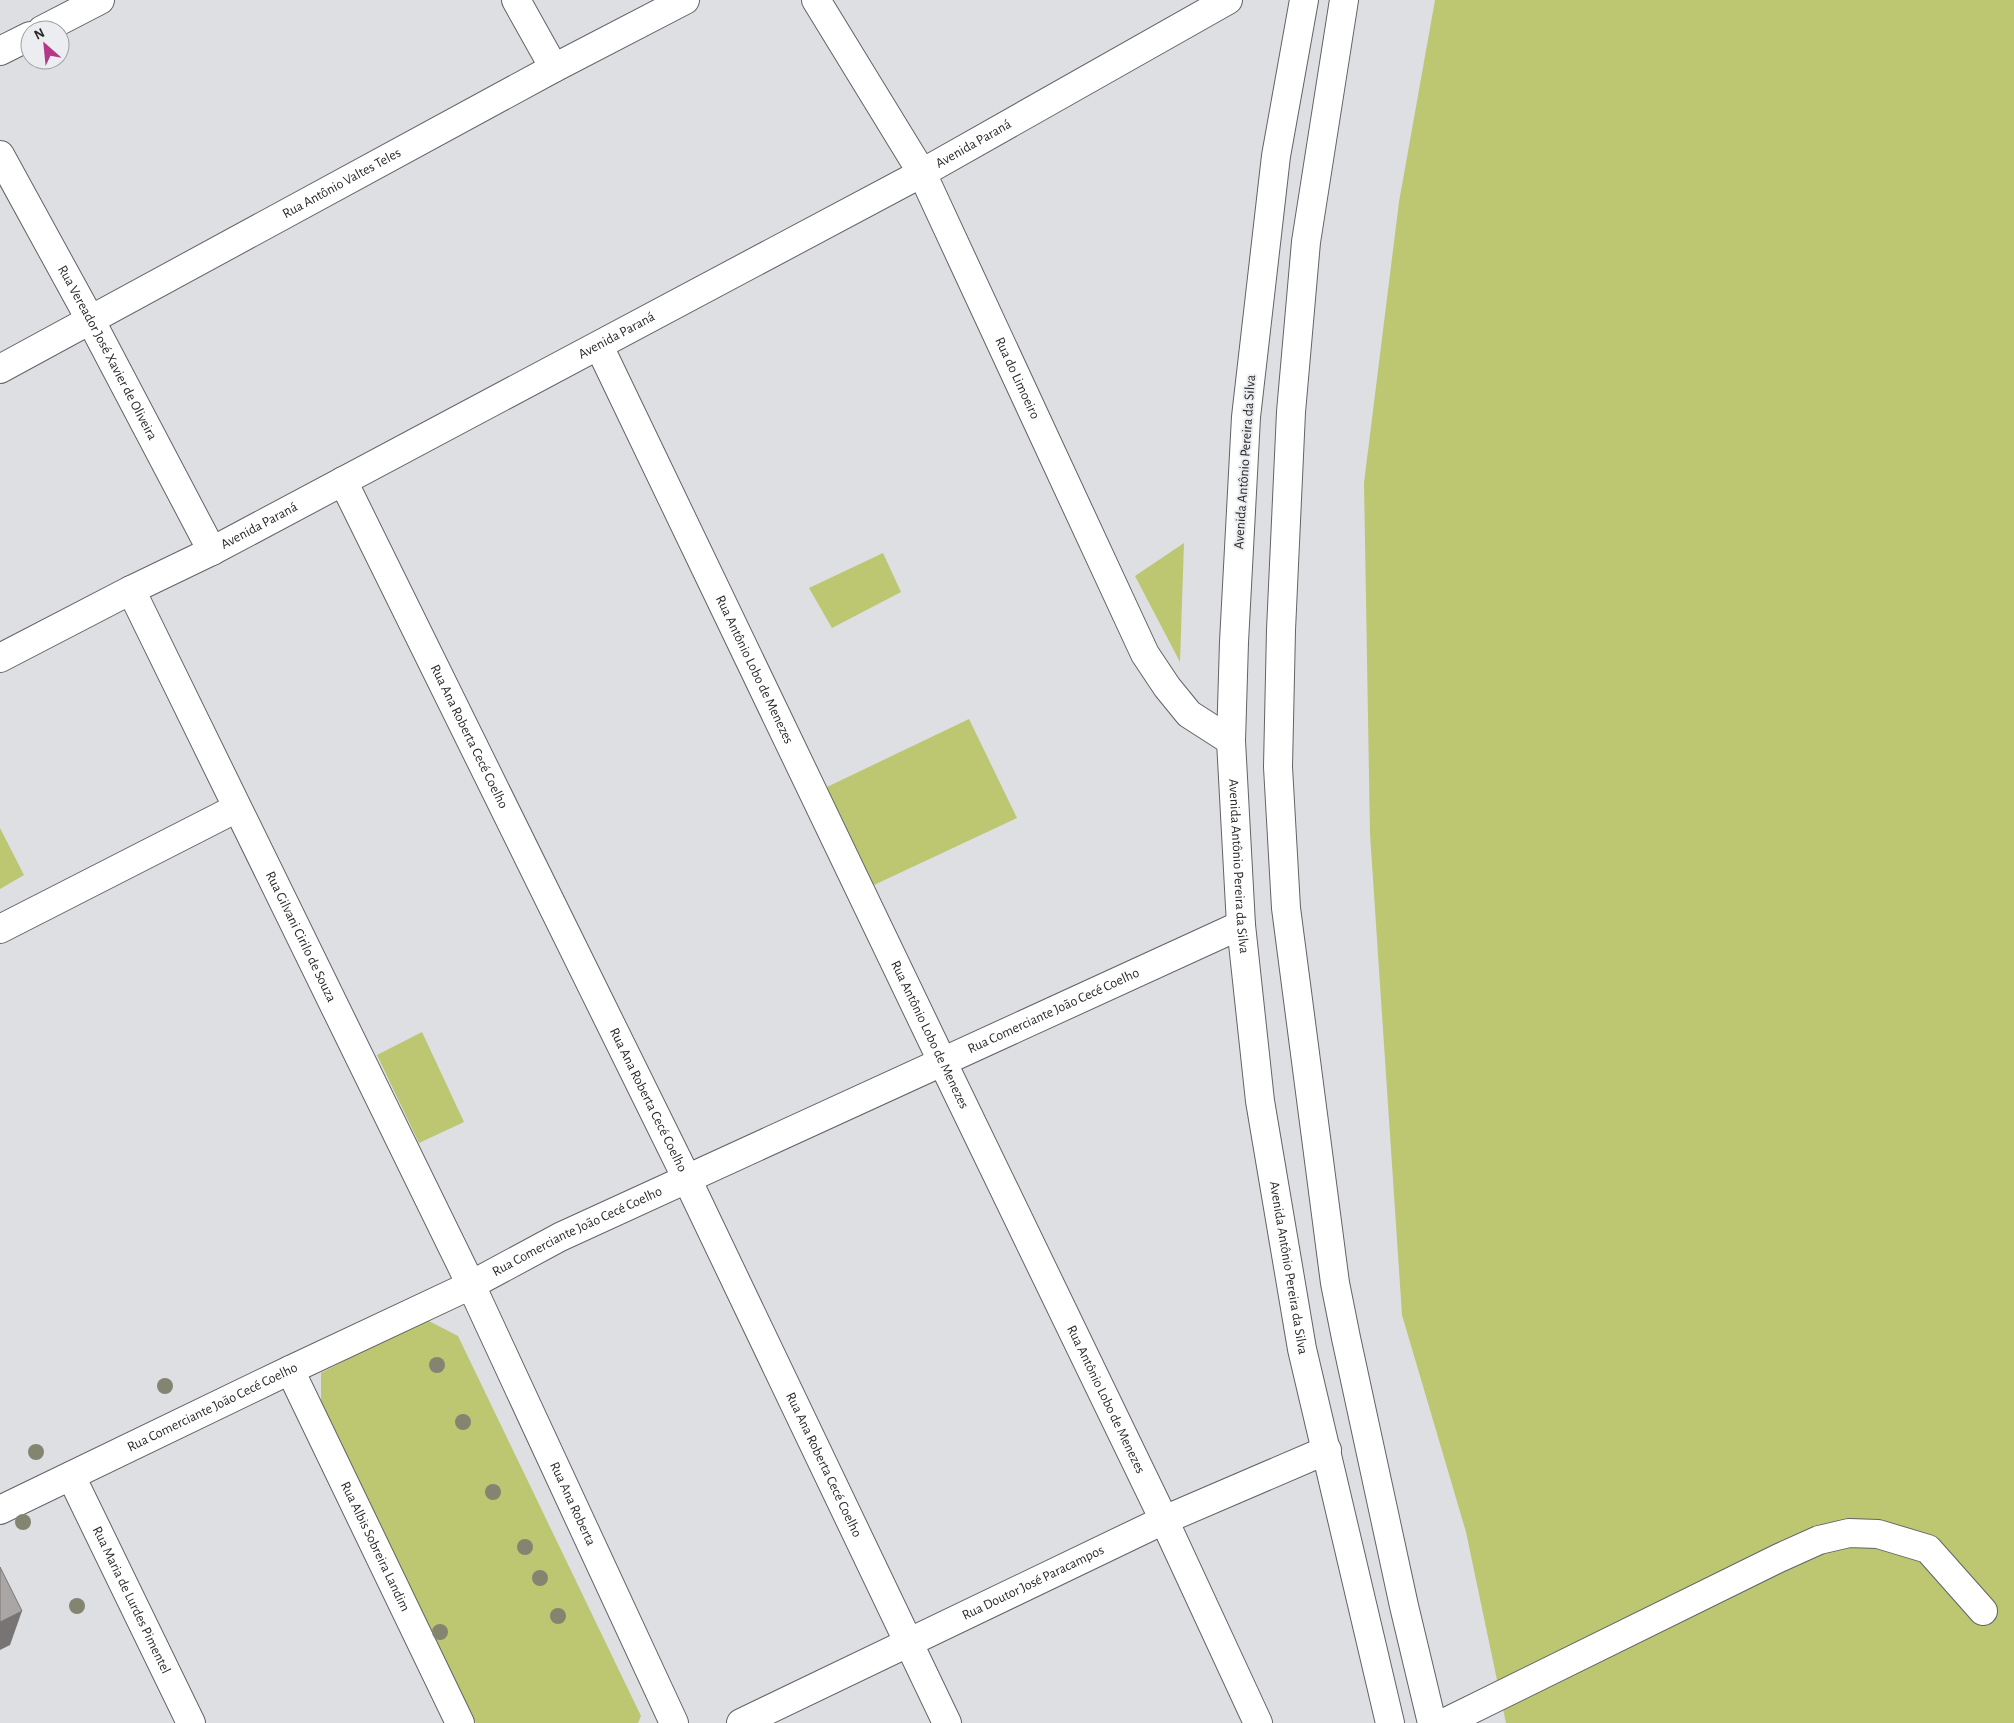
<svg xmlns="http://www.w3.org/2000/svg" width="2014" height="1723" font-family="'Alegreya Sans',sans-serif">
<style>
.green{fill:#bdc671}
.lines{fill:none;stroke-linecap:round;stroke-linejoin:round}
.minor-casing{stroke:#626366;stroke-width:30}
.minor{stroke:#fff;stroke-width:28}
.tree{fill:#838571}
.shaded-wall{fill:#787474}
.building{fill:#aba6a6;stroke:#787474}
.labels{text-anchor:middle;dominant-baseline:central;stroke-width:4;stroke-linejoin:round;paint-order:stroke}
.street-label{font-size:14px;fill:#2a2a2b;stroke:#ebedf0}
</style>
<rect width="100%" height="100%" fill="#dedfe3"/>
<path class="green" d="M1435,0h579v1723h-508l-40,-191 -64,-217 -32,-481 -6,-351 35,-281z
M1184,543l-4,119 -45,-86z
M883,553l18,39 -69,36 -23,-40z
M969,719l48,99 -143,67 -47,-98z
M0,828l24,47 -24,14z
M422,1032l42,90 -45,21 -42,-88z
M425,1319l33,17 183,380 -3,7h-162l-155,-299v-51z"/>
<g class="lines">
<g class="minor-casing">
<g id="minor">
<path d="M516,0l38,68"/>
<path id="s1" d="M816,0l106,173 223,481 22,33 22,27 42,27"/>
<path id="s2" d="M1304,0l-28,156 -30,261 -12,225 -3,99 10,184 19,176 42,248 88,374"/>
<path d="M1344,0l-38,242 -15,170 -10,218 -3,137 8,141 49,375 11,55 58,268 28,117"/>
<path d="M42,30l58,-30"/>
<path d="M0,51l30,-15"/>
<path id="s3" d="M0,155l91,166 121,230"/>
<path id="s4" d="M599,346l343,715 222,459 94,203"/>
<path id="s5" d="M0,369l554,-301 131,-68"/>
<path id="s6" d="M343,481l344,698 260,544"/>
<path id="s7" d="M131,590l340,695 203,438"/>
<path id="s8" d="M0,658l131,-68 81,-39 710,-378 306,-173"/>
<path d="M0,929l237,-121"/>
<path id="s9" d="M290,1370l170,353"/>
<path id="s10" d="M71,1476l120,247"/>
<path id="s11" d="M0,1510l290,-140 181,-85 89,-48 681,-312"/>
<path id="s12" d="M741,1723l423,-203 163,-70"/>
<path d="M1444,1723l335,-165 40,-18 30,-7 29,1 50,15 55,62"/>
</g>
</g>
<use href="#minor" class="minor"/>
</g>
<g class="tree">
<circle cx="437" cy="1365" r="8"/>
<circle cx="165" cy="1386" r="8"/>
<circle cx="463" cy="1422" r="8"/>
<circle cx="36" cy="1452" r="8"/>
<circle cx="493" cy="1492" r="8"/>
<circle cx="23" cy="1522" r="8"/>
<circle cx="525" cy="1547" r="8"/>
<circle cx="540" cy="1578" r="8"/>
<circle cx="77" cy="1606" r="8"/>
<circle cx="558" cy="1616" r="8"/>
<circle cx="440" cy="1632" r="8"/>
</g>
<path class="shaded-wall" d="M22,1611l-12,34 -10,5v-28z"/>
<path class="building" d="M0,1567l22,44 -22,11z"/>
<g class="labels">
<g class="street-label">
<text stroke="none"><textPath href="#s8" startOffset="1101">Avenida Paraná</textPath></text>
<text stroke="none"><textPath href="#s5" startOffset="389">Rua Antônio Valtes Teles</textPath></text>
<text stroke="none"><textPath href="#s8" startOffset="696">Avenida Paraná</textPath></text>
<text stroke="none"><textPath href="#s3" startOffset="225">Rua Vereador José Xavier de Oliveira</textPath></text>
<text stroke="none"><textPath href="#s1" startOffset="429">Rua do Limoeiro</textPath></text>
<text transform="translate(1245 462) rotate(-86)">Avenida Antônio Pereira da Silva</text>
<text stroke="none"><textPath href="#s8" startOffset="291">Avenida Paraná</textPath></text>
<text stroke="none"><textPath href="#s4" startOffset="359">Rua Antônio Lobo de Menezes</textPath></text>
<text stroke="none"><textPath href="#s6" startOffset="285">Rua Ana Roberta Cecé Coelho</textPath></text>
<text stroke="none"><textPath href="#s2" startOffset="871">Avenida Antônio Pereira da Silva</textPath></text>
<text stroke="none"><textPath href="#s7" startOffset="386">Rua Gilvani Cirilo de Souza</textPath></text>
<text stroke="none"><textPath href="#s11" startOffset="1166">Rua Comerciante João Cecé Coelho</textPath></text>
<text stroke="none"><textPath href="#s4" startOffset="764">Rua Antônio Lobo de Menezes</textPath></text>
<text stroke="none"><textPath href="#s6" startOffset="690">Rua Ana Roberta Cecé Coelho</textPath></text>
<text stroke="none"><textPath href="#s11" startOffset="641">Rua Comerciante João Cecé Coelho</textPath></text>
<text stroke="none"><textPath href="#s2" startOffset="1276">Avenida Antônio Pereira da Silva</textPath></text>
<text stroke="none"><textPath href="#s4" startOffset="1169">Rua Antônio Lobo de Menezes</textPath></text>
<text stroke="none"><textPath href="#s11" startOffset="236">Rua Comerciante João Cecé Coelho</textPath></text>
<text stroke="none"><textPath href="#s6" startOffset="1095">Rua Ana Roberta Cecé Coelho</textPath></text>
<text stroke="none"><textPath href="#s7" startOffset="1015">Rua Ana Roberta</textPath></text>
<text stroke="none"><textPath href="#s9" startOffset="196">Rua Albis Sobreira Landim</textPath></text>
<text stroke="none"><textPath href="#s12" startOffset="324">Rua Doutor José Paracampos</textPath></text>
<text stroke="none"><textPath href="#s10" startOffset="138">Rua Maria de Lurdes Pimentel</textPath></text>
</g>
</g>
<g transform="translate(45 45) rotate(333)"><circle r="24" fill="#ebedf0" stroke="#9e9fa1"/>
<path d="M0-4L9 19L0 12L-9 19Z" fill="#b43889"/>
<text y="-8" font-size="14" font-weight="bold" text-anchor="middle" fill="#2a2a2b">N</text>
</g>
</svg>
